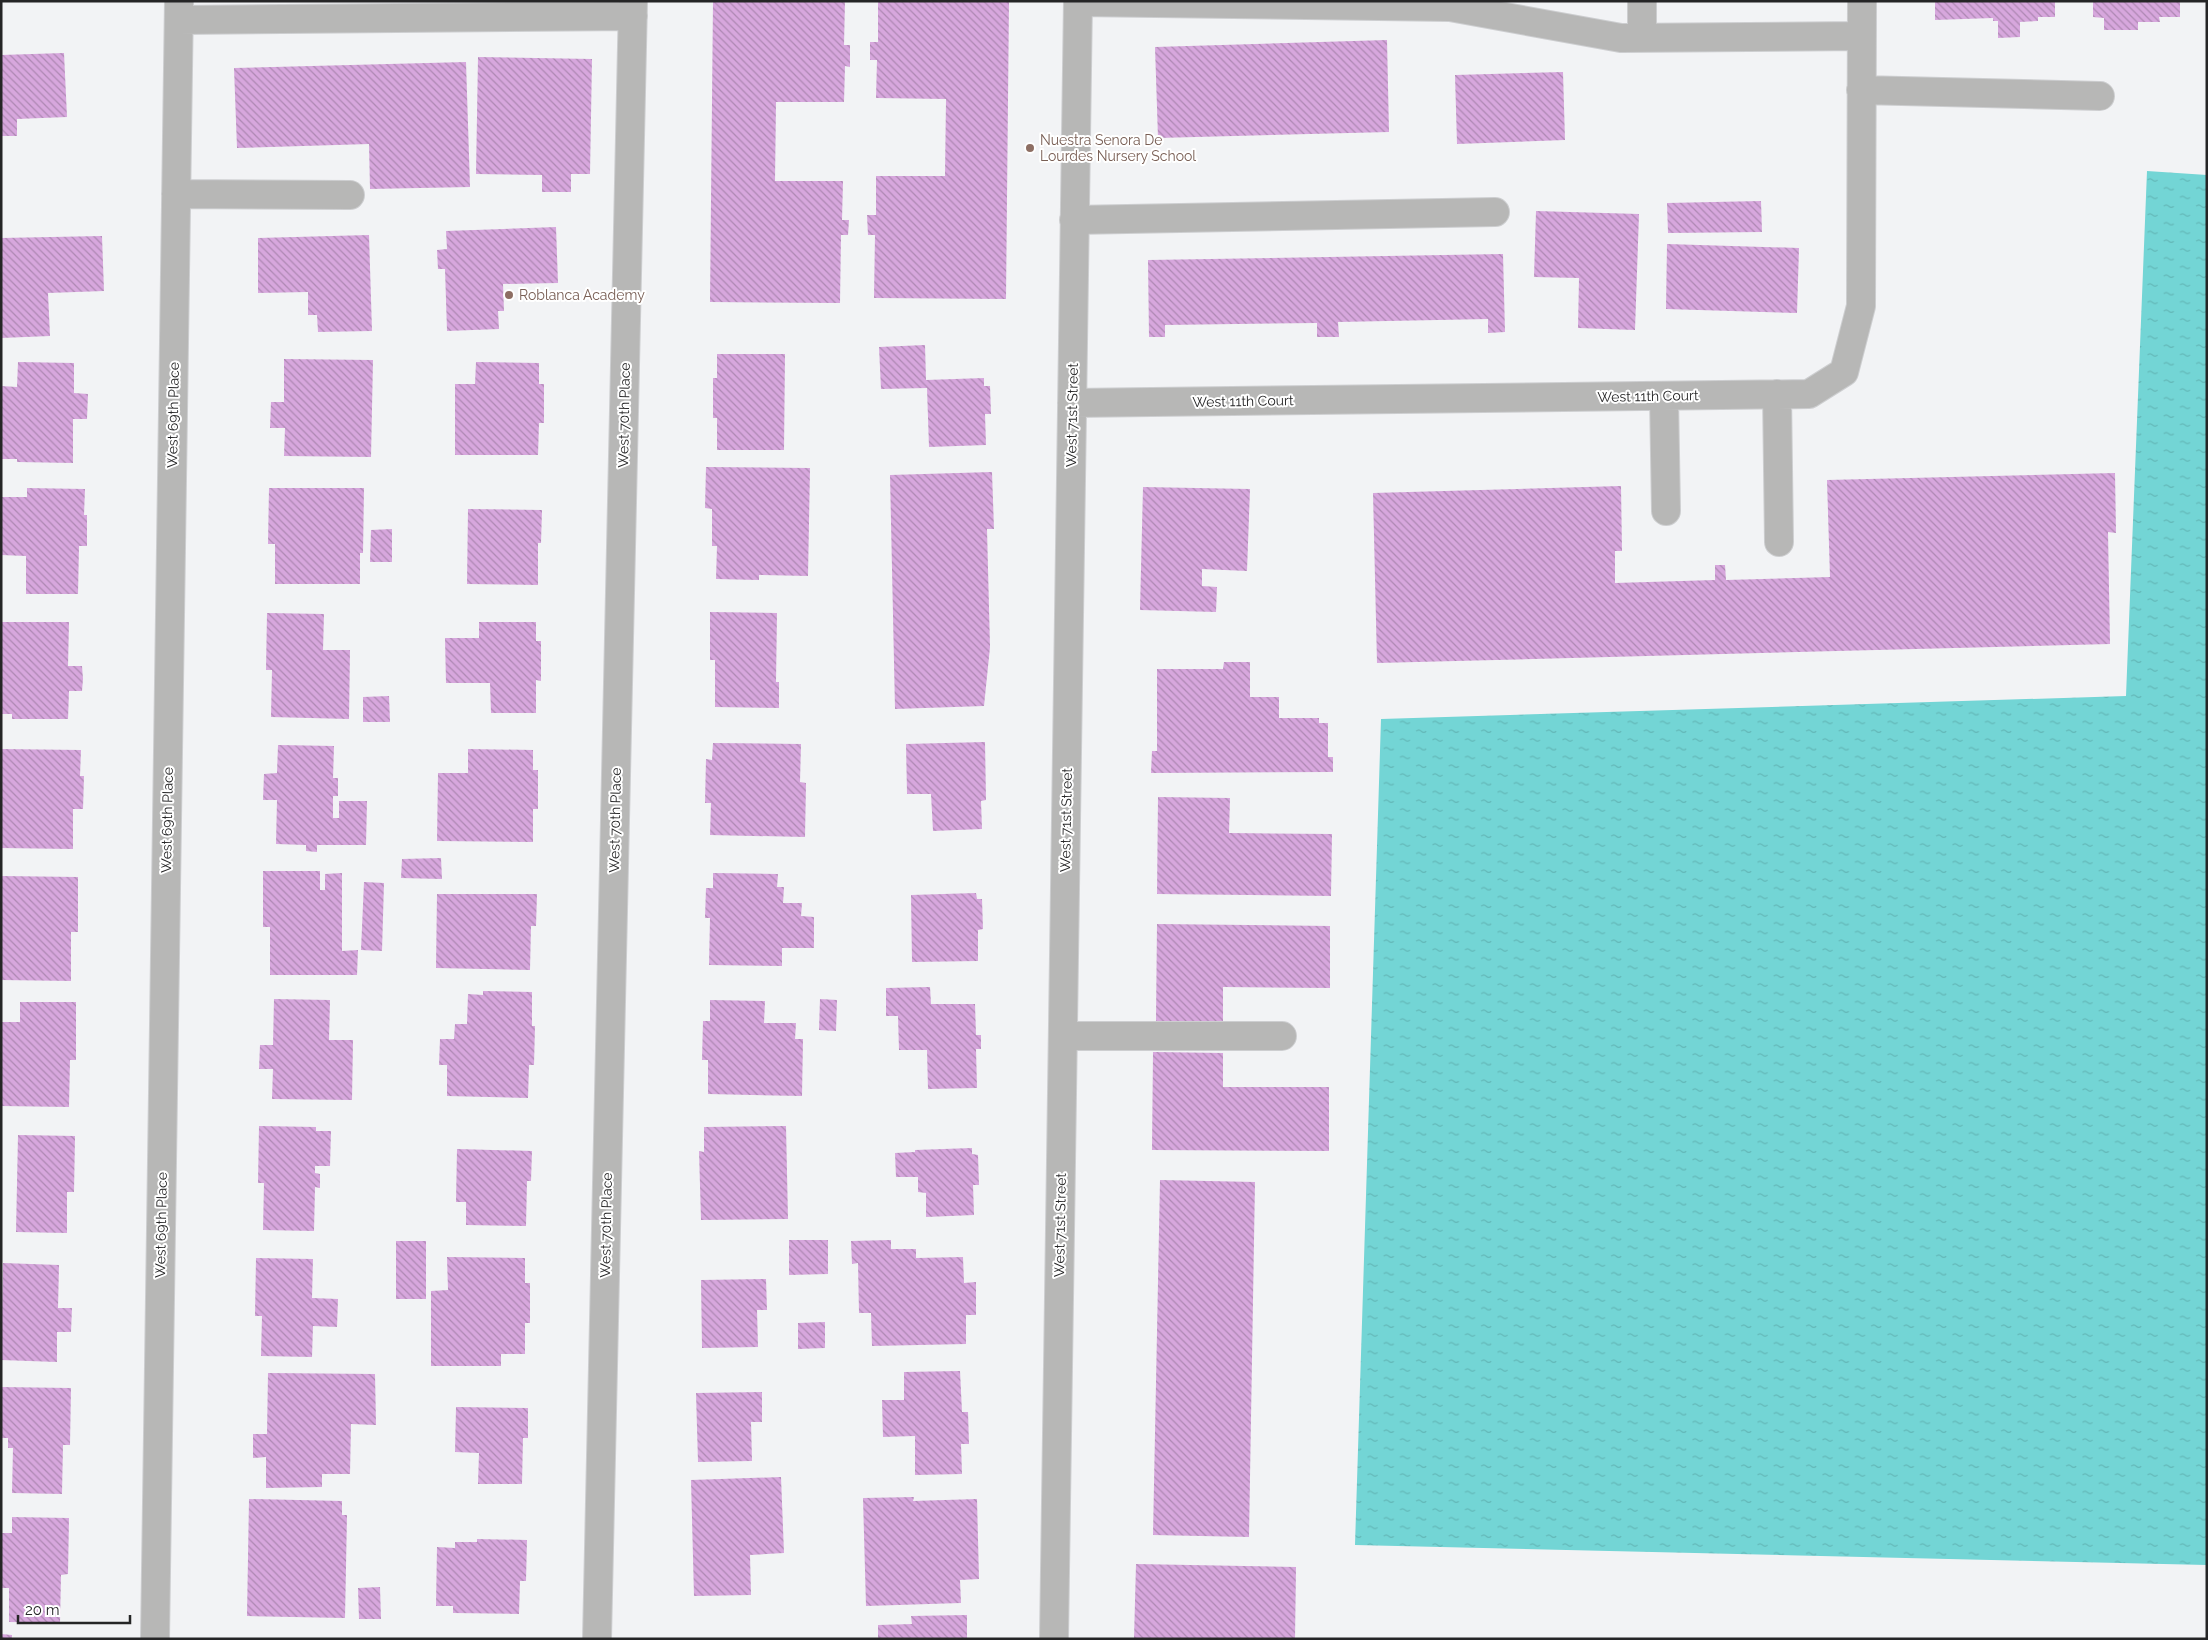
<svg xmlns="http://www.w3.org/2000/svg" width="2208" height="1640" font-family="Raleway,sans-serif">
<style>
.water{fill:url(#water-ripples)}
.building{fill:url(#building-back-hatch)}
.lines{fill:none;stroke-linecap:round;stroke-linejoin:round}
.minor-casing{stroke:#cdced0;stroke-width:30}
.minor{stroke:#b7b7b6;stroke-width:28}
.education-dot{fill:#8d6e63;stroke:#fff;stroke-width:2}
.labels{text-anchor:middle;dominant-baseline:central;stroke-width:4;stroke-linejoin:round;paint-order:stroke}
.education-label{font-size:14px;fill:#785e54;stroke:#fff;text-anchor:start}
.street-label{font-size:14px;fill:#252526;stroke:#fff}
</style>
<defs>
<pattern id="water-ripples" width="26" height="14" patternUnits="userSpaceOnUse" patternTransform="scale(1.25)"><rect width="26" height="14" fill="#73d5d5"/><path d="M2 4q2-2 4 0t4 0M15 11q2-2 4 0t4 0" fill="none" stroke="#63b7b7"/></pattern>
<pattern id="building-back-hatch" width="6" height="6" patternUnits="userSpaceOnUse" patternTransform="scale(1.25)"><rect width="6" height="6" fill="#d7a7dd"/><path d="M-1 5l2 2M0 0l6 6M5-1l2 2" fill="none" stroke="#ae88b3"/></pattern>
</defs>
<rect width="100%" height="100%" fill="#f2f3f5"/>
<path class="water" d="M2147,171l60,4v1390l-852,-20 26,-826 745,-23z"/>
<path class="building" d="M713,1h132l-1,44h6v22l-5,-1 -1,36h-68l-1,79h68l-1,39h7l-1,15h-7l-1,68 -130,-1z
M878,1h131l-3,298 -132,-1 1,-63h-7l-1,-20h9v-39h69l1,-77 -70,-1 1,-38h-7v-18h8z
M1935,1h120v16h-17v4l-18,1v15l-22,1v-17h-5v-3l-58,2z
M2093,1h87v16h-21l1,5h-22v8h-34v-12l-11,-1z
M1387,40l2,92 -231,6 -3,-91z
M64,53l3,64 -50,2v17h-16v-81z
M478,57l114,2 -2,115h-19v18h-29v-17l-66,-1z
M466,62l4,125 -100,2 -1,-45 -132,4 -3,-80z
M1563,72l2,68 -108,4 -2,-69z
M1761,201l1,31 -94,1 -1,-30z
M1536,211l103,3 -4,116 -57,-2 1,-50 -45,-1z
M556,227l2,56 -55,1 1,27h-6l1,18 -52,2 -2,-62h-7l-1,-19 10,-1 -1,-18z
M369,235l3,96 -54,1 -1,-17h-9v-23l-50,1v-55z
M102,236l2,55 -56,2 2,43 -49,2v-100z
M1667,244l132,4 -2,65 -131,-4z
M1503,254l2,78 -17,1v-14l-150,3 1,15h-22v-14l-152,2v12h-16l-1,-77z
M925,345l1,35 58,-2v8h6l1,28h-6l1,31 -57,2 -2,-59 -46,1 -2,-42z
M717,354h68l-1,96h-67v-32h-4v-40h4z
M284,359l89,1 -2,97 -87,-1 1,-28h-15l1,-26h13z
M18,362l56,1v30l14,1 -1,25h-14v44l-56,-1v-3h-16v-73l16,1z
M476,362l63,1v21h5v39h-5l-1,32h-83v-71h20z
M706,467l104,1 -2,108 -49,-1v5l-43,-1 1,-33h-5v-37l-7,-1z
M992,472l2,57h-7l3,118 -6,59 -89,3 -5,-234z
M2115,473l1,60 -8,-1 2,112 -733,19 -4,-170 248,-7 1,65h-7v32l100,-3v-15h10l1,15 104,-3 -3,-97z
M1143,487l107,2 -3,82 -45,-2v17l15,1 -1,25 -76,-2z
M27,488l58,1 -1,26h3v31h-8l-1,48h-52v-38l-25,-1v-58h26z
M269,488h95l-1,65h-3v31h-85v-40h-7z
M468,509l74,1 -1,33h-3v42l-71,-1z
M392,529v33h-22l1,-32z
M710,612l67,1 -1,69h3v26l-64,-1v-47h-5z
M267,613l57,1 -1,36h27l-1,69 -78,-2 1,-47h-6z
M1,622h68l-1,44h14l1,13 -1,12h-13l-1,28h-56v-5h-11z
M479,622h57v19h5v40l-5,-1v33h-45l-1,-30h-44l-1,-45h34z
M1224,662h26v35h29v21h40v5h9v34h5v15l-182,1 1,-22h5v-82h66z
M389,696l1,26h-27v-25z
M985,742l1,58 -5,1 1,28 -49,2 -2,-37h-24l-1,-50z
M713,743l88,1 -1,38 6,1 -1,54 -95,-2 1,-32h-6l1,-44 6,1z
M278,745l56,1 -1,32h5v18h-5v22h6v-17h28l-1,44h-49v7l-11,-1v-6l-30,-1 1,-44h-14l1,-26 13,-1z
M1,749l80,1 -1,26h4l-1,33h-10v40l-72,-1z
M468,749l65,1v20h5v39h-5v33l-96,-1 1,-68h30z
M1158,797l72,1 -1,35 103,1 -1,62 -174,-2z
M441,858l1,21 -41,-1 1,-19z
M263,871h57v19h5v-16l17,-1v78l16,-1 -1,25h-87v-48h-7z
M713,873l65,1 -1,13h7l-1,16h19l-1,13 13,1v31h-32v18l-73,-1 1,-47h-5l1,-30h7z
M1,876l77,1v55h-7v49l-70,-1z
M364,882l20,1 -2,68 -21,-1z
M976,893l1,6h5l1,30 -5,1v31l-66,1 -1,-67z
M437,894h100l-1,32h-5l-1,44 -94,-2z
M1157,924l173,2v62l-107,-1v35l-67,-1z
M930,987l1,17h44l1,31h5v14h-5l1,39 -49,1 -1,-39h-28l-1,-34h-12v-28z
M483,991l49,1v34h3l-1,39h-5l-1,33 -81,-2v-31h-8l1,-26h14l1,-15h12l1,-30 15,1z
M274,999l56,1 -1,40h24l-1,60 -80,-1 1,-30h-14l1,-24h13z
M820,999l17,1 -1,31 -17,-1z
M710,1000l55,1 -1,22h32l-1,16h8l-1,57 -94,-2v-34h-6l1,-39h7z
M20,1002h56v58h-6l-1,47 -68,-1v-84h19z
M1153,1052l70,1v34h106v64l-177,-1z
M259,1126l57,1v4h15l-1,35h-15v7l5,1v14l-5,-1 -1,44 -51,-1 1,-47h-6z
M786,1126l2,93 -87,1 -2,-69 5,1v-25z
M18,1135l57,1 -1,56h-7v41l-51,-1z
M972,1148v6l6,1 1,30h-6l1,30 -48,2v-24l-8,-1v-15h-22l-1,-24 20,-1v-2z
M457,1149l75,2 -1,30h-4l-1,45 -60,-1v-23h-10z
M1160,1180l95,2 -6,355 -96,-2z
M789,1240h39v34l-39,1z
M891,1240v9h25v9l47,-1 1,26 12,-1v33h-10v29l-94,2 -1,-33h-12l-1,-50 -6,1 -1,-23z
M396,1241h30v58h-30z
M447,1257l78,1v25h5v40h-5v31h-24v12h-70v-75l17,-1z
M256,1258l57,1 -1,39 26,1 -1,28 -24,-1 -1,31 -51,-1 1,-40h-7z
M3,1263l56,2 -1,43h14l-1,24h-14v30l-56,-2z
M766,1279l1,31h-10l1,37 -56,1 -1,-68z
M825,1322v26l-27,1v-26z
M960,1371l2,41h6l1,32h-8l1,30 -47,1v-39l-32,1 -1,-37h22v-28z
M268,1373l107,1 1,51 -25,-1 -1,50h-28v13l-56,1v-31l-13,1v-24h14z
M1,1387l70,1 -1,57h-7l-1,49 -50,-1 1,-45h-5v-10h-7z
M762,1392v30h-11l1,39 -54,1 -2,-69z
M456,1407l72,1v30h-5l-1,46h-44l1,-31 -24,-1z
M781,1477l3,76 -34,2 1,40 -57,1 -3,-116z
M914,1497l-1,4 64,-2 2,80 -19,1 1,23 -95,3 -3,-108z
M249,1499l93,2v14h5l-2,103 -98,-2z
M12,1517l57,1 -1,56 -7,1 -1,48 -51,-1v-34h-8v-53l1,-2h10z
M477,1539l50,1 -1,41h-6l-1,33 -66,-1v-7h-17l1,-59 18,1v-6h22z
M1136,1564l160,3 -1,72h-161z
M380,1587l1,32h-22l-1,-31z
M967,1615v24h-89v-14l34,-1 -1,-8z
M1,1634l11,1v4h-11z"/>
<g class="lines">
<g class="minor-casing">
<path id="minor" d="M1642,1v37
M1078,2l372,5v-6
M1450,7l171,31 240,-2
M179,20l454,-4
M1861,90l239,6
M176,194l174,1
M1074,220l421,-8
M1777,394l2,148
M1664,396l2,115
M1072,403l737,-9 35,-22 17,-66 1,-305
M1063,1036h219
M155,1639l24,-1638
M597,1639l36,-1638
M1054,1639l24,-1638"/>
</g>
<use href="#minor" class="minor"/>
</g>
<g class="education-dot">
<circle cx="1030" cy="148" r="5"/>
<circle cx="509" cy="295" r="5"/>
</g>
<g class="labels">
<g class="education-label">
<text x="1040" y="140">Nuestra Senora De<tspan x="1040" dy="16">Lourdes Nursery School</tspan></text>
<text x="519" y="295">Roblanca Academy</text>
</g>
<g class="street-label">
<text transform="translate(1648 396) rotate(-1)">West 11th Court</text>
<text transform="translate(1243 401) rotate(-1)">West 11th Court</text>
<text transform="translate(173 415) rotate(-89)">West 69th Place</text>
<text transform="translate(624 415) rotate(-89)">West 70th Place</text>
<text transform="translate(1072 415) rotate(-89)">West 71st Street</text>
<text transform="translate(167 820) rotate(-89)">West 69th Place</text>
<text transform="translate(615 820) rotate(-89)">West 70th Place</text>
<text transform="translate(1066 820) rotate(-89)">West 71st Street</text>
<text transform="translate(161 1225) rotate(-89)">West 69th Place</text>
<text transform="translate(606 1225) rotate(-89)">West 70th Place</text>
<text transform="translate(1060 1225) rotate(-89)">West 71st Street</text>
</g>
</g>
<rect width="2208" height="1640" fill="none" stroke="#252526" stroke-width="5"/>
<path d="M18 1615v8h112v-8" fill="none" stroke="#252526" stroke-width="2.5"/>
<text x="25" y="1615" font-size="15" fill="#252526" stroke="#ffffff" stroke-width="4" paint-order="stroke">20 m</text>
</svg>
